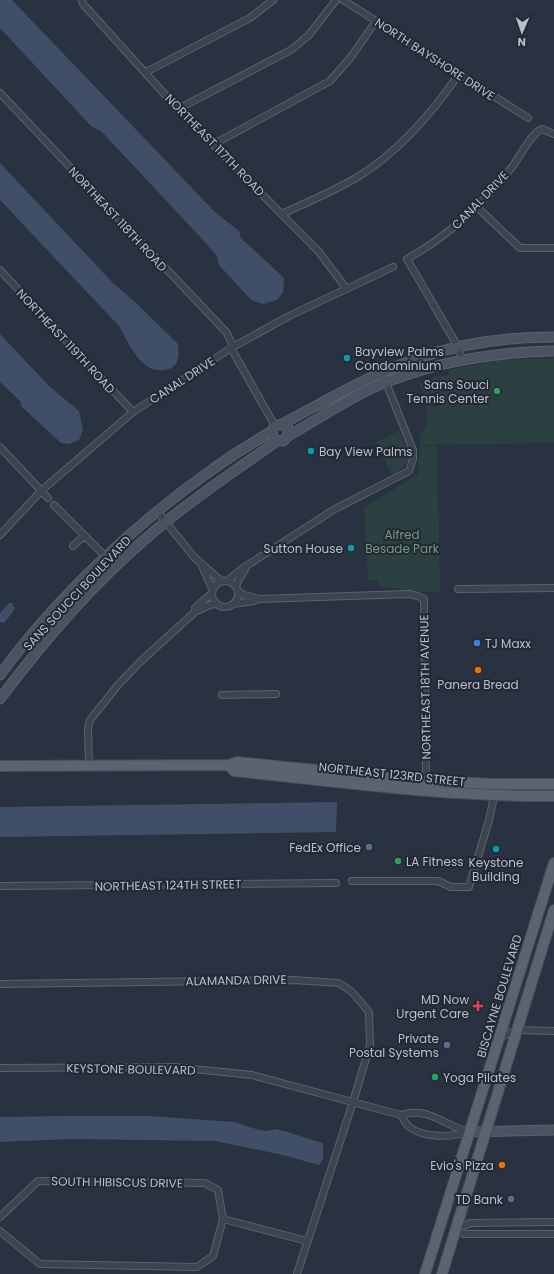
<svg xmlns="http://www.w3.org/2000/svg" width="554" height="1274" font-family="Poppins,sans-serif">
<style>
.green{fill:#2c4042}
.water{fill:#404f67}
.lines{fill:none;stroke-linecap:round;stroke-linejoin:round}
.street-casing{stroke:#5b626d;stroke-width:8}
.secondary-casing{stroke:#5b626d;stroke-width:11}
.primary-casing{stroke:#474d59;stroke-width:12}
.street{stroke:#3d4450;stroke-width:6}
.secondary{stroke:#4b5362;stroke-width:9}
.primary{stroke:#5b6370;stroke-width:10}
.culture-dot{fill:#0f9aa8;stroke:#222935;stroke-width:1.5}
.leisure-dot{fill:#2e9e5b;stroke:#222935;stroke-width:1.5}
.shop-dot{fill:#3f7fe0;stroke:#222935;stroke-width:1.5}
.food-dot{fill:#e8710a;stroke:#222935;stroke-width:1.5}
.service-dot{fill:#5c6f8a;stroke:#222935;stroke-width:1.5}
.health-dot{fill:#e0444e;stroke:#222935;stroke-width:1.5}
.labels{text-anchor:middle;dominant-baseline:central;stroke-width:4;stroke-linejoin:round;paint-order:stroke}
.street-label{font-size:12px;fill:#babfca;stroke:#222935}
.poi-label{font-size:12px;fill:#babfca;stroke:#222935;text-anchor:end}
.park-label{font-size:12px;fill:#73997d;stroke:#222935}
</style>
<rect width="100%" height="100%" fill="#293240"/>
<path class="green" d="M554,358v85l-134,2v-10l6,-7 1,-22 12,1v-31h10v-6l50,-10z
M439,375l-1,30h-10l-8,-21z
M399,431c10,20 17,32 -7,44l-16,-33z
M420,446h17l3,147 -61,-6 -1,-6 -10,-1 -4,-72 54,-34z"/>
<path class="water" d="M0,0h12l202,211 26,21v5l44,41 -1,14 -6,8 -14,4 -12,-4 -32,-35 -2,-9 -15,-17 -101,-108 -10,-5 -91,-98z
M0,163l113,120 22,19 43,42c1,9 2,21 -9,25 -27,8 -39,-24 -50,-43l-119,-126z
M0,334l49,52 30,25 4,19 -4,10 -10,4 -8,-1 -40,-37v-4l-21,-20z
M9,603h3l3,6 -11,14 -4,-1v-9z
M337,802l-1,30 -336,5v-30z
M64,1116h85l86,6 21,7 10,2 11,-2 46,14v16l-4,6 -36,-10 -68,-14 -145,-2 -70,3v-25z"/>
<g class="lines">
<g class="street-casing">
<path id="street" d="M82,0l1,4 95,105 141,143 27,36
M343,0l185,118
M146,72l104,-54 23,-18
M0,93l227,240 6,14
M178,109l113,-59 18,-15 27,-35
M214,144l116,-63 21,-24 25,-36
M477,207l43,41h34
M282,214c25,-12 53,-23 77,-38 41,-25 73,-63 100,-102
M0,270l133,142
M231,348l44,78
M462,359l-4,-12 -51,-88c41,-23 76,-55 105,-92 8,-10 19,-34 30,-38l12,5
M0,447l48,51
M54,505l62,62
M157,511l37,46 27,24
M0,535l41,-44 92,-79 98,-64 58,-32 104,-49
M73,546l11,-10
M202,566l10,23
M212 594a13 13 0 1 1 26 0a13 13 0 1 1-26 0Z
M227,581l16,-13 92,-59 74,-38 4,-12v-9l-28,-70
M236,587l2,-6 8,-13
M458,589l96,-1
M238,591l6,4 15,4 150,-5 9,2 6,3 2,182
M233,604l21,-3 5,-2
M196,611l-1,-3 16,-14
M222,695l54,-1
M89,765l-1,-37 2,-8 28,-35 22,-23 56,-51c8,-1 10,-7 20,-7
M352,881h86l13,6h18l20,-67 5,-23
M0,886l336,-3
M0,984l294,-4 45,3 13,9 17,20 1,33 -17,57 -56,172
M500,1037l17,-7 37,1
M0,1068l174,-1 78,8 149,40c29,-9 42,11 69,17
M401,1115c2,3 4,8 7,11 16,13 43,11 61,6
M0,1217l38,-36 167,2 13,7 5,29 -10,37 -16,11 -157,-3 -40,-33
M223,1219l84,22
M455,1229l9,5h90
M455,1229l16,-6 83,-1"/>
</g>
<g class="secondary-casing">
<path id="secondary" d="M282,424c44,-23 89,-50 137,-66 42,-15 90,-21 135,-21
M288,436v-8l-6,-4 -7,2c-4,5 -4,9 0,14l8,1 5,-5c29,-16 61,-38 91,-51 55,-23 116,-33 175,-34
M0,675c55,-76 136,-152 213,-206 19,-14 39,-26 59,-38
M0,699c42,-56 90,-112 143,-158 42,-37 89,-68 134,-100
M470,1132l84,-2"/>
</g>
<g class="primary-casing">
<path id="primary" d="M229,765l5,6c106,11 213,26 320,25
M0,766l229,-1 8,-3 189,19 68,3h60
M425,1274l129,-411
M442,1274l112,-364"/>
</g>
<use href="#street" class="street"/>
<use href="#secondary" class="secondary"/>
<use href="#primary" class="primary"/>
</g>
<g class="culture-dot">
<circle cx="347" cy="358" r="4"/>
<circle cx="311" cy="451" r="4"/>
<circle cx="351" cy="548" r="4"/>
<circle cx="496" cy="849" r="4"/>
</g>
<g class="leisure-dot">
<circle cx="497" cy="391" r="4"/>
<circle cx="398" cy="861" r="4"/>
<circle cx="435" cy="1077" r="4"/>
</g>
<circle class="shop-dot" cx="477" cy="643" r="4"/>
<g class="food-dot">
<circle cx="478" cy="670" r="4"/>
<circle cx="502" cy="1165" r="4"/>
</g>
<g class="service-dot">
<circle cx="369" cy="847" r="4"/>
<circle cx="447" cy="1045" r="4"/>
<circle cx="511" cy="1199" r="4"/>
</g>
<path class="health-dot" d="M476 1000h4v4h4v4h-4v4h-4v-4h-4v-4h4z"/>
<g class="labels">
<g class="street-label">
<text transform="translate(435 59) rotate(33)">NORTH BAYSHORE DRIVE</text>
<text transform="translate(215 145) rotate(46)">NORTHEAST 117TH ROAD</text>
<text transform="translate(480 200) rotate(-46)">CANAL DRIVE</text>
<text transform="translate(118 219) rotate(47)">NORTHEAST 118TH ROAD</text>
<text transform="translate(66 341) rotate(47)">NORTHEAST 119TH ROAD</text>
<text transform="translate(182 380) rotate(-33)">CANAL DRIVE</text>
<text transform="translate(77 593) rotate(-47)">SANS SOUCCI BOULEVARD</text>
<text transform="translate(425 687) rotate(-91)">NORTHEAST 18TH AVENUE</text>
<text transform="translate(392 774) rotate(6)">NORTHEAST 123RD STREET</text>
<text transform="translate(168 885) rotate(-1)">NORTHEAST 124TH STREET</text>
<text transform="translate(236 980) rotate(-1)">ALAMANDA DRIVE</text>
<text transform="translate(499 996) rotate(-73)">BISCAYNE BOULEVARD</text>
<text transform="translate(131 1069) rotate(1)">KEYSTONE BOULEVARD</text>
<text transform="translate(117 1182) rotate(1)">SOUTH HIBISCUS DRIVE</text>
</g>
<g class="poi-label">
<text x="355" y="351" text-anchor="start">Bayview Palms<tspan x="355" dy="14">Condominium</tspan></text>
<text x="489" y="384">Sans Souci<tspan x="489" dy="14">Tennis Center</tspan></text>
<text x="319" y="451" text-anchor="start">Bay View Palms</text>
<text x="343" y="548">Sutton House</text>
<text x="485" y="643" text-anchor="start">TJ Maxx</text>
<text x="478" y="684" text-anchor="middle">Panera Bread</text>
<text x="361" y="847">FedEx Office</text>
<text x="406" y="861" text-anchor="start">LA Fitness</text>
<text x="496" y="862" text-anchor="middle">Keystone<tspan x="496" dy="14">Building</tspan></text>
<text x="469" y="999">MD Now<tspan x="469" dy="14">Urgent Care</tspan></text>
<text x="439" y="1038">Private<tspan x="439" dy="14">Postal Systems</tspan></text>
<text x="443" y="1077" text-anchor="start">Yoga Pilates</text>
<text x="494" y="1165">Evio's Pizza</text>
<text x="503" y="1199">TD Bank</text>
</g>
<g class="park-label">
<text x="402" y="534">Alfred<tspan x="402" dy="14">Besade Park</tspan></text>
</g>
</g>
<g transform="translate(522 32) rotate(182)" stroke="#222935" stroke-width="3" paint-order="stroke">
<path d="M0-3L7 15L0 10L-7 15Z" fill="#babfca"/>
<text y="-6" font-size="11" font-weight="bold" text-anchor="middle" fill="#babfca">N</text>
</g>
</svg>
